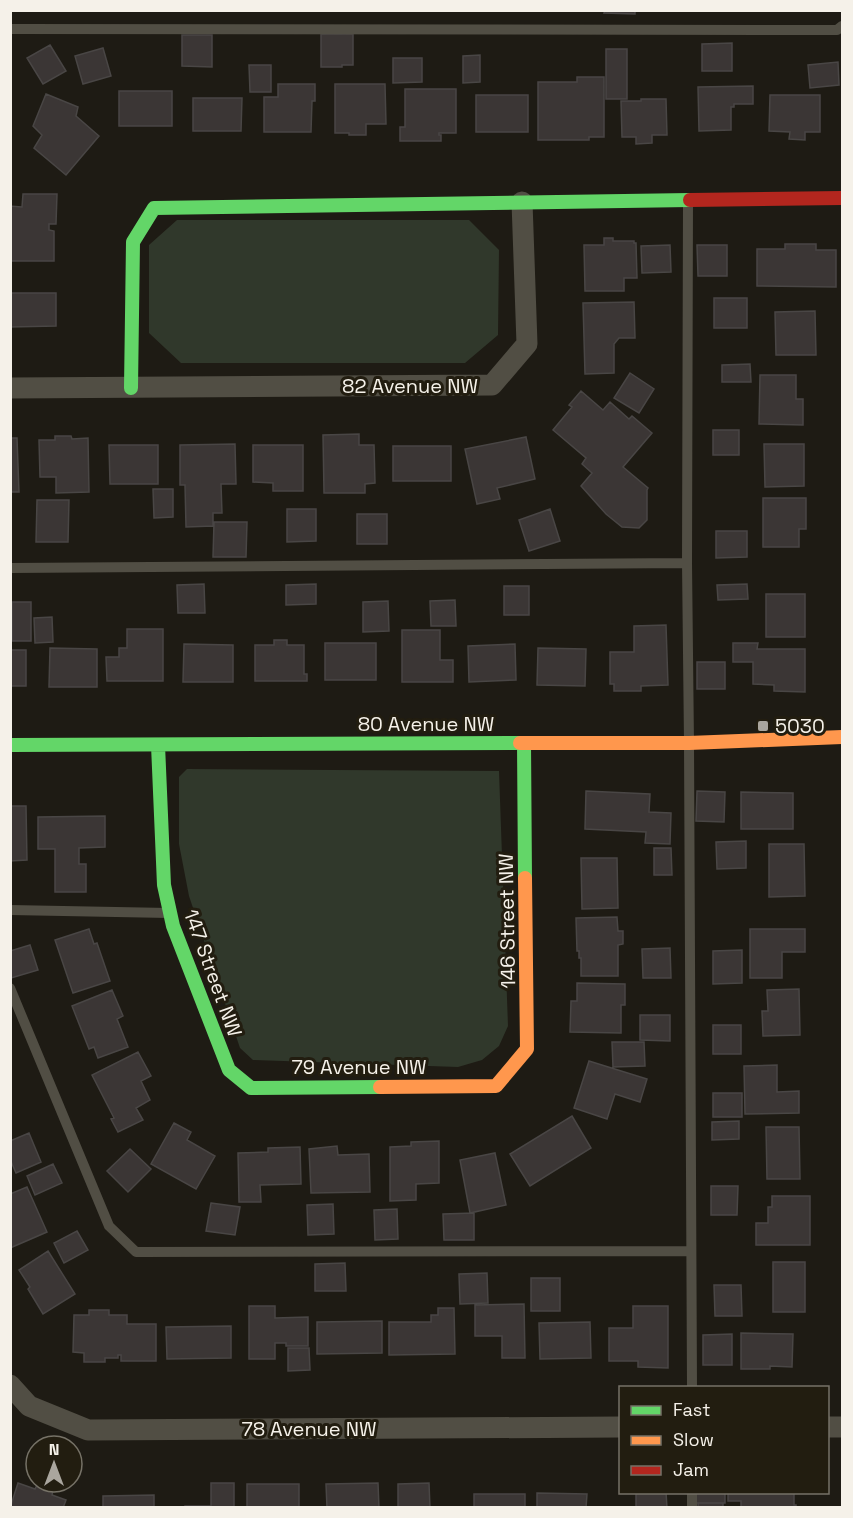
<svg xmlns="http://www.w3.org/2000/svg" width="853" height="1518" font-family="'Space Grotesk',sans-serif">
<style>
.green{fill:#30382b}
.building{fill:#3b3635;stroke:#494645;stroke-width:1.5}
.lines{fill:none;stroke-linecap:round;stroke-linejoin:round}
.lane{stroke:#514e44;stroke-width:10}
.street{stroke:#514e44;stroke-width:21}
.fast{stroke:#63d668;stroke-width:14}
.slow{stroke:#ff974d;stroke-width:14}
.jam{stroke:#b3261e;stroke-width:14}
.poi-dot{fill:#aaa69e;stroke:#221d10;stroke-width:2}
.labels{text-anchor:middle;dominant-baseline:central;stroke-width:6;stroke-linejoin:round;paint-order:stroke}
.street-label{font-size:20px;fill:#f5f1e9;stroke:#221d10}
.poi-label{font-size:20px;fill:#f5f1e9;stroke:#221d10;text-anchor:start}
</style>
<rect width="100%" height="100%" fill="#1e1b14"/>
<path class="green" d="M177,220h292l30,30 -1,85 -33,28h-284l-32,-30v-88z
M187,769l312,2 9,255 -9,20 -17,14 -24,7 -205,-7 -13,-12 -51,-152 -10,-52v-67z"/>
<path class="building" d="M605,10h30v4l-31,-1z
M321,34h32v31h-11v2h-21z
M182,35h30v32l-30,-1z
M732,43v28h-30v-27z
M50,45l16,26 -23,13 -16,-26z
M103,48l8,28 -28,8 -8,-28z
M606,49h21v50h-21z
M480,55v27l-17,1v-27z
M393,58h29v24l-29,1z
M838,62l1,23 -29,3 -2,-23z
M249,65h22v27h-21z
M577,77h27v60h-15v3h-51v-58h39z
M278,84h37v17h-3l-1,31h-47v-35h14z
M335,84h50l1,40h-20v11h-17v-2h-14z
M753,86v18h-19v3h-3v23l-32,1 -1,-44z
M405,89h51v44h-17v2h2v6h-41v-14h5z
M119,91h53v35h-53z
M46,94l32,13 -2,9 23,20 -33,39 -32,-27 8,-13 -9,-9z
M476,95h52v37h-52z
M770,95h50v37h-15v8l-16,-1 1,-7 -21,-1z
M193,98h49l-1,33h-48z
M641,99h25l1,36h-15v8l-16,1v-7h-14l-1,-36h20z
M23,194h34l-1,30h-7v6l5,1v30h-44v-55l12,1z
M604,238h9v3h21v2h2l1,35h-13v13h-39l-1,-46h20z
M785,244h31v6h20v37l-79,-1v-37h28z
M670,245l1,27 -29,1 -1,-27z
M697,245h30v31h-29z
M10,293h46v33l-46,1z
M714,298h33v30h-33z
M634,302l1,36h-16l-5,6v29l-29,1 -2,-71z
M815,311l1,44h-40l-1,-43z
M750,364l1,18h-29v-17z
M630,373l24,16 -15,24 -25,-15z
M760,375h36v24h7v26l-44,-1z
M581,391l22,19 7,-8 19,17 3,-3 20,17 -29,34 25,21 -1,2v30l-8,8 -17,-1 -16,-13 -25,-28 11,-13 -10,-9 4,-6 -33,-28 19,-23 -3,-2z
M713,430h26v25h-26z
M359,434v11h15l1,38 -10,1v9h-41l-1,-58z
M55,436h16l1,3 16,-1 1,54 -33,1v-16h-16l-1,-37h16z
M526,437l9,42 -38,9 3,11 -23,5 -12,-55z
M10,438h7l2,54h-9z
M235,444l1,40h-15l1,29h-9v13l-27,1 -1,-42h-5v-40z
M764,444h40v42l-39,1z
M109,445h49v39h-48z
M253,445h50v46h-30v-8l-20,-1z
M393,446h58v35h-58z
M153,489h20v28l-19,1z
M763,498h43v31h-7v18h-36z
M37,500h32l-1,42h-32z
M287,509h29v32l-29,1z
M550,509l10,32 -31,10 -10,-31z
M357,514h30v30h-30z
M214,522h33l-1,35h-33z
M716,531h31v26l-31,1z
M204,584l1,29h-27l-1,-28z
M316,584v20l-30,1v-20z
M747,584l1,15 -30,1 -1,-15z
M504,586h25v29h-25z
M766,594h39v43h-39z
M455,600l1,26h-25l-1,-25z
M388,601l1,30 -26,1v-30z
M12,602h19v39h-19z
M52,617l1,25 -18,1 -1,-25z
M666,625l2,60 -27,1v5h-27v-7h-4v-32h24v-26z
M127,629h36v52h-56l-1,-24h13v-9h8z
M402,630h38v30h13v22h-51z
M274,640h13v5h17v29h3v7h-52v-36h19z
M325,643h51v37h-51z
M733,643h25l-1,6h48v43l-31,-1v-6l-21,-1v-22h-20z
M184,644l49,1v37h-50z
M515,644l1,36 -47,2 -1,-36z
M50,648l47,1v38h-48z
M538,648l48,1 -1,37 -48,-1z
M10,650h16v36h-16z
M697,662h28v27h-28z
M586,791l64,3 -1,18 22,1 -1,31 -25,-1 1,-11 -61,-3z
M697,791l28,1 -1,30 -28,-1z
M741,792l52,1v36h-52z
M10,806h16l1,54 -17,1z
M105,816v31l-26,1v16h7v28h-31v-43h-17v-32z
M746,841v27l-29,1 -1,-27z
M769,844h35l1,52 -36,1z
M654,848h17l1,27h-18z
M581,858h36l1,50 -36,1z
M617,917l1,14h5v13l-5,1v31h-37v-18h-2v-7h-2l-1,-33z
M89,929l5,15 3,-1 13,38 -37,12 -18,-53z
M750,929h55v23h-23v26h-32z
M30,945l8,25 -27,8 -1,-27z
M670,948l1,30h-28l-1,-29z
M742,950v33l-29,1v-33z
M577,983l48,1v21h-4v28l-51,-1 1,-31h6z
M799,989l1,46 -37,1 -1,-25h6l-1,-21z
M112,990l11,26 -6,3 11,28 -30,11 -4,-11 -5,2 -17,-43z
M640,1015h30v26l-30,-1z
M713,1025h28v29h-28z
M612,1042h32l1,24 -32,1z
M138,1052l13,24 -10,5 9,19 -14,8 7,12 -25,12 -7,-13 3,-1 -22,-43z
M589,1061l58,18 -7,23 -25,-8 -8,25 -33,-11z
M777,1065v27l22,-1v22l-54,1 -1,-48z
M713,1093h29v24h-29z
M572,1116l19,32 -61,38 -20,-32z
M739,1121v18l-27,1v-18z
M174,1123l17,9 -4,8 28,16 -19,33 -45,-25z
M766,1127h33l1,52h-33z
M29,1133l12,29 -25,11 -6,-14v-18z
M439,1141v42l-23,1v16l-26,1v-54l21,-1v-4z
M337,1146l1,9 31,-1 1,38 -59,1 -2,-44z
M300,1147l1,37 -41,1 1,17h-22l-1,-49 30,-1v-4z
M130,1149l21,20 -23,23 -21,-21z
M495,1153l11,52 -36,8 -10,-53z
M53,1164l9,19 -27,12 -8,-19z
M711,1186h27l-1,29h-26z
M27,1187l20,45 -37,16v-54z
M772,1196h38v49h-54v-22h12v-16h4z
M211,1203l29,4 -5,28 -29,-4z
M333,1204l1,30 -26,1 -1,-30z
M397,1209l1,30 -23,1 -1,-30z
M474,1213v27h-30l-1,-26z
M77,1231l11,19 -24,13 -10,-20z
M48,1251l27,43 -32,20 -15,-25 2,-2 -11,-17z
M773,1262h32v50h-32z
M345,1263l1,28h-31v-27z
M487,1273l1,30 -28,1 -1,-30z
M531,1278h29v33h-29z
M714,1285h27l1,31h-27z
M524,1304l1,54h-23v-22h-27v-31z
M249,1306h26v12l33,-1v29h-22v-3h-11v16h-26z
M633,1306h35v62l-30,-1v-6h-29v-33h24z
M438,1308h16l1,46 -66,1v-33h42v-7h7z
M89,1310h20v5h18v9h29v37h-35v-6h-3v3h-13v4h-21v-9l-11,-1 1,-37h15z
M382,1321v32l-65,1v-32z
M590,1322l1,36 -51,1 -1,-36z
M231,1326v32l-64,1 -1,-32z
M741,1333l52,1 -1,33 -22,-1v3h-29z
M732,1334v31h-29v-30z
M288,1348h21l1,22 -22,1z
M18,1483l17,6 2,-4 16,5 -1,5 14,5 -3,8h-53z
M211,1483h23v25h-49v-2h26z
M378,1483l1,25h-52l-1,-24z
M429,1483l1,25h-32v-24z
M247,1484h52v24h-52z
M636,1492h30l1,16h-35l4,-1z
M696,1492h29v11h-29z
M728,1492h66v13h2v3h-55v-7h-13z
M537,1493l50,1 -1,14h-49z
M474,1494h51v14h-51z
M154,1495v13h-51v-12z
M698,1503h25v5h-25z"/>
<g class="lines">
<path class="lane" d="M10,29l827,1 5,-4
M688,203l-1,360 2,180 3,645
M10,568l677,-5
M10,910l159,3
M10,988l99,238 27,26 555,-1
M692,1492v16"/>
<path class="street" d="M10,388l482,-3 35,-41 -5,-142
M10,1385l19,21 59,24 532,-3
M828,1427h14"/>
<path class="fast" d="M131,388l2,-146 21,-34 536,-8
M524,743l1,135
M10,745l510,-2
M158,745l6,140 9,41 56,144 22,18 129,-1"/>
<path class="slow" d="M520,743h169l153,-6
M380,1087l116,-1 31,-37 -2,-171"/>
<path class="jam" d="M690,200l152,-2"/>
</g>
<rect class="poi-dot" x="757" y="720" width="12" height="12" rx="3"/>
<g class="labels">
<g class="street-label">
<text x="410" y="386">82 Avenue NW</text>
<text x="426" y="724">80 Avenue NW</text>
<text transform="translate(507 921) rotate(-91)">146 Street NW</text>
<text transform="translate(213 973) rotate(70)">147 Street NW</text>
<text x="359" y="1067">79 Avenue NW</text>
<text x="309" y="1429">78 Avenue NW</text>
</g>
<g class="poi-label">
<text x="775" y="726">5030</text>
</g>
</g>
<rect width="853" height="1518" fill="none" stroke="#f5f1e9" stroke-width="24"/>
<rect x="619" y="1386" width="210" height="108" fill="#221d10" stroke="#767267" stroke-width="1.5"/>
<rect x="631" y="1406" width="30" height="9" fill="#63d668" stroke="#767267" stroke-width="1.5"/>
<text x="673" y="1416" font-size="18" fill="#f5f1e9">Fast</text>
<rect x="631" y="1436" width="30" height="9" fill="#ff974d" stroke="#767267" stroke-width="1.5"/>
<text x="673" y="1446" font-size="18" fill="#f5f1e9">Slow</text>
<rect x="631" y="1466" width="30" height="9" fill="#b3261e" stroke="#767267" stroke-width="1.5"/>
<text x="673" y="1476" font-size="18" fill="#f5f1e9">Jam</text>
<g transform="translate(54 1464)"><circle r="28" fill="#221d10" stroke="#767267" stroke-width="1.5"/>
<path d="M0-4.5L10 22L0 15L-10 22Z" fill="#aaa69e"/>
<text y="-9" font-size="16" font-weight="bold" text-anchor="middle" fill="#f5f1e9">N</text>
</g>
</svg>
